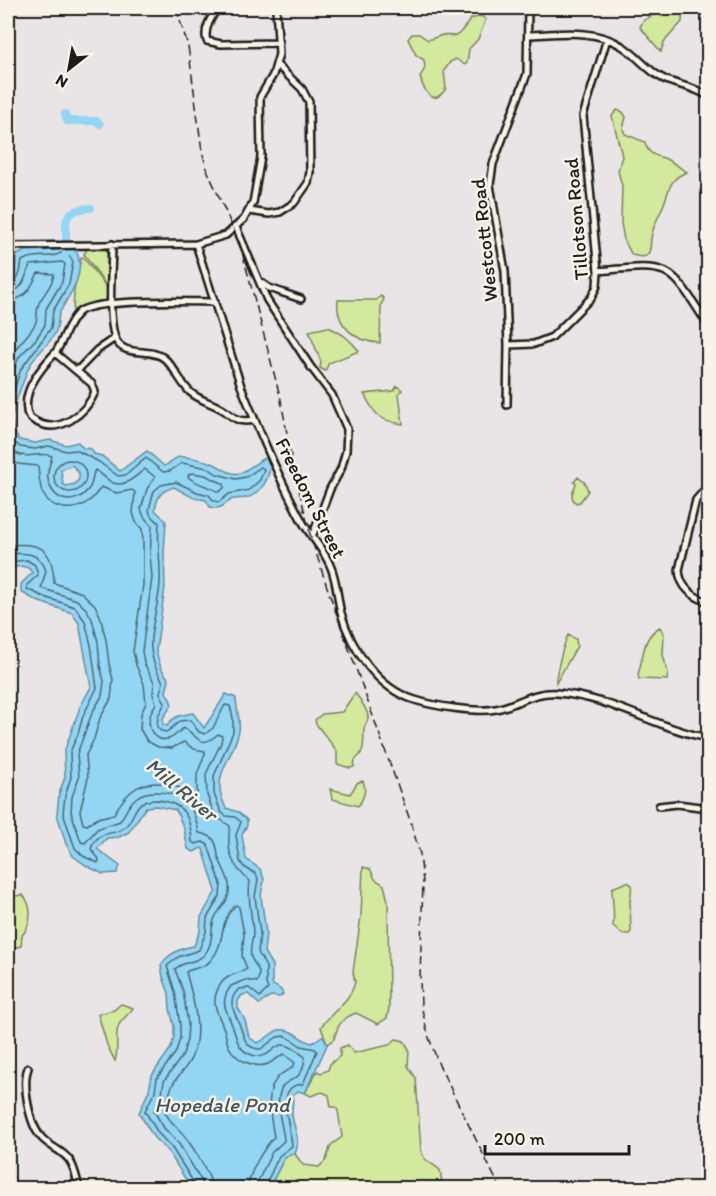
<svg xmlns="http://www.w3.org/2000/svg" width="716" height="1196" font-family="Itim,sans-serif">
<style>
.green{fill:#d3e99e;stroke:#78825d;stroke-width:1.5}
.water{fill:#92d6f4;stroke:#638c9e;stroke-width:1.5;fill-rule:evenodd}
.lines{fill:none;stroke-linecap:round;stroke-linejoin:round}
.shore{stroke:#4b6672;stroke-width:1.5}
.river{stroke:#92d6f4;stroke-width:8}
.minor-casing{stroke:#1c1c1c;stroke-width:10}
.minor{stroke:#f7f3e8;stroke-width:5}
.rail{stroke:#1c1c1c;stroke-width:1.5;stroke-dasharray:9 4.5;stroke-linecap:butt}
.labels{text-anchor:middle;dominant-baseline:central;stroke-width:5;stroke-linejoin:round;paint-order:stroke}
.street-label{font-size:20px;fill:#1c1c1c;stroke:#f7f3e8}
.water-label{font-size:21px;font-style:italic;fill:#3f545d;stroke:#f7f3e8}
</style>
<rect width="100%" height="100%" fill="#e9e5e6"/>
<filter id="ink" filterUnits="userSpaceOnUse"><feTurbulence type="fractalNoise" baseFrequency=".0167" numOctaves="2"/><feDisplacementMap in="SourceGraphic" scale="12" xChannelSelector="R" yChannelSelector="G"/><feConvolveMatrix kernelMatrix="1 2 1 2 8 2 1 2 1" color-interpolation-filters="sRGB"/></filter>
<g filter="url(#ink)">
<path class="green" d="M664,8h19l-1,14 -18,20 -3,10 -21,-25 3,-6z
M481,16l5,3 -8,20 -9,10 -2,14 -2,2 -9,-6 -6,3 -6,9 2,17c-12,20 -22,4 -26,-11l5,-9 -1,-8 -8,-5 -8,-16 4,-5h7l9,6 14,-5 13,1 4,-2 12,-15z
M617,110l6,2 3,5 -3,12 2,5 20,8c3,13 10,13 21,17 7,3 14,9 21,13 -19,7 -17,18 -24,34 -4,10 -10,20 -12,32 -1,5 1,14 -5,18 -4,2 -9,0 -14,-1l-8,-15 -3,-17 1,-37 -4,-15 4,-15 -10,-40z
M87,249l20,1 1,38 -24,-34z
M83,257l25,32 -1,9 -3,4 -20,4 -11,7 1,-23 7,-32z
M381,296l3,3 -3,6 -1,38c-24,-1 -45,-17 -42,-43h38z
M328,327c14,6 22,12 31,24l-30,12 -4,8 -5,-3 1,-6 -12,-31z
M397,386l5,4 -3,4 4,30c-24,-3 -28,-9 -39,-30l30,-3z
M578,477l7,6 3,8 -8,11 -4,1c-7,-6 -3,-12 0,-19l-2,-2z
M660,627l4,7 -1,21 5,18 -1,7 -28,-1 -1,-5c6,-17 4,-38 22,-47z
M568,635l8,4 1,7 -21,37c-1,-7 8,-41 12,-48z
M355,693c5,6 14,19 13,26 -1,4 -3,6 -4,10 -1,12 2,23 -9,31l-1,7 -4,1 -13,-4v-13l-21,-27 -1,-4 7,-6 20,-2z
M363,781c4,9 1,17 -5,25l-26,-7 -2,-10 20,5 8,-12z
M363,867l7,2 5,10 9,6 4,16 1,108 -2,9 -9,6 -22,-11c-14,5 -18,11 -22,26l-7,5 -6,-17c11,-16 29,-25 34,-45l-2,-10 8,-56z
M8,876l4,17 3,3 8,-1c8,9 9,22 4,33 -1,3 -4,5 -5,8 -1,3 0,7 -1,10l-8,2 -5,-5z
M627,882l5,3 -2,16 1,31 -2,2h-7l-9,-8c2,-12 -1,-25 -1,-38z
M121,1004l12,4c-4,7 -12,11 -15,19 -3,10 1,23 -3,34l-8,-16 -9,-31 16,-4z
M396,1039l8,2 5,8 -1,17 8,12 5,73 4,8 15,11 3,18h-174l15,-29 6,-5h5l8,11 16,2 7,-7 5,-15 11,-8 -4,-26 -2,-4h-5l-2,-12 -7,-3 -11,4 -6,-3 12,-22 4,2 7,-3 2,-6 10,-8v-8l8,-3 6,8 35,-8z"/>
<path class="water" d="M58,242h16l1,9 2,1c1,3 2,5 2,9 3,19 -11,35 -19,51 -3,6 -1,14 -5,21 -6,12 -16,18 -23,29 -6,8 -7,17 -11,25 -6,18 -15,34 -2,53l16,3 15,-3 16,5 12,-3 5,6 8,1 3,5 8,2 18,15 27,-20 17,15c6,-2 10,-9 16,-9 5,-1 24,3 29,5 10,2 19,14 31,11 4,-1 19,-12 24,-15l6,3c1,15 -8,33 -24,37 -4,1 -11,0 -15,2 -8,5 -9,10 -21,7l-4,-7 -12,-2 -20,-11c-13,4 -17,9 -19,23l11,11 -2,32 1,34 -9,64 5,17 8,12 -3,12 4,7 2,6 -9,13v7l4,1c7,-11 15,-11 26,-13l11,15 22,-34 10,4c0,11 5,22 3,33 -7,31 -30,44 -13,77l12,4 9,8v5l-5,10 4,24 14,10 4,10 -3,17 5,37 -2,19 8,13v19l9,6 2,4 -3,3 -9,-1 -12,8 -11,-10 -6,1 -4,6v7l7,12 4,17 8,6c8,-2 14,-11 22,-13 15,-2 21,11 33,13l10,-7 2,1 3,8 -22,48 -7,-2 -5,4c0,7 -1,14 -1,20 2,14 9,25 3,39h-5l-6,5 -15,29h-78l-23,-37 -14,-13 -15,-25 10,-23 3,-15 19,-27 3,-11v-11l-4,-17 -1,-16 -6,-16 -2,-12c8,-12 20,-17 33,-19l6,-15 1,-14 15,-26 -13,-42 -2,-1 -7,4 -6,-3 -4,-20 -8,-19 -20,-4 -10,1 -17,25 -10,5 -12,1 -10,11 23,17 -3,7 -14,1 -16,-8 -14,-10 -7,-12 -9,-30 2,-20 6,-17 -1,-25 16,-45 11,-20 -12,-64 -7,-10 -35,-12 -16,-9v-8l11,-11c-4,-10 -16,-6 -24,-5v-285l6,-12 3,-16 8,-4 31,-1 2,-2zM72,465l7,8v6l-4,5 -9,2 -3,-2 -2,-14z"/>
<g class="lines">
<path class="shore" d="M8,285l7,-3 5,-9 2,-12c14,-9 31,0 44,-11l7,12 -4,22 -16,27 -2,17 -30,41 -13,38
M8,292c16,-1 17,-15 22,-27l32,-3 3,2 -3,18 -16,27 -1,16 -9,14 -17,18 -11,28
M8,301c17,-1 23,-13 30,-28l16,1c-1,11 -10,19 -15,29 -3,7 -1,13 -3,19 -3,10 -22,25 -28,38
M8,428l4,12 8,7 15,2 14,-3 17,5 10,-1 23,12 19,14 8,-1 20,-17 17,14 7,-1 12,-8 26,5 9,6 19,5 10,-2 15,-10 3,2 -4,11 -11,10 -20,4 -10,8 -5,-1 -5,-6 -12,-3 -21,-10 -15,3 -7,6 -5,18 1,5 9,9c-2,20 2,40 1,60 -3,41 -21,60 3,99l-3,11 5,10 -7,13 -1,11 4,4 6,1 13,-11 10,-1 9,12 6,2 8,-6 12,-23 5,1 3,12v14l-19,44v18l7,18 5,4 9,1 6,5 -5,13 4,26 4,6 12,7 2,5 -3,18 5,36 -2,19 8,15v17l2,5 -8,8 -11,-9 -10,1c-12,11 -6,20 -1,32 6,13 5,28 23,28l16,-12 9,-1 15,10 14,3 2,2 -14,33c-4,1 -10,1 -13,5 -10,10 1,43 2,57l-13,10 -15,32
M8,447c16,17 29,3 44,9 -1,8 -6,14 -4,23 4,23 28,29 42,8 3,-5 2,-12 5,-17 6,3 10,8 16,12 14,7 24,-6 34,-13l10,8 -8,12 -6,20 3,8 8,9 -2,28 2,24 -10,73 2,12 10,19 -1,12 3,9c-2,5 -5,8 -6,13 -3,13 4,26 18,23 7,-1 10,-8 16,-11 14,7 15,23 34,6l4,2 -1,7 -15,31 1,21 8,21 15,10c-4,24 1,40 20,55 -3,21 2,31 3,52 0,8 -4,16 -2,24 4,10 12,14 6,25l-12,-2 -14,6c-12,16 -5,23 1,39 5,13 5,25 20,30 25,9 18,-28 53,2 -1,6 -1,13 -6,18 -5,6 -14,5 -18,14 -7,17 2,35 3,52l-12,11 -14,29 -1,7
M8,459l10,5 20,2c1,9 1,19 5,28 9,17 32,18 46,7 5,-3 8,-9 12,-14l16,6 15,-3 3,2 -2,21 3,9 6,7 1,11v45l-10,66 3,14 8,19 2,19 -5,11 -1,15 7,12 11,6 14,1 12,-6 10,7 11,2v3l-8,20v21c-6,0 -10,-5 -17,-7 -32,-12 -50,-3 -66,26l-16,4 -11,7 -4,-1 -3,-13 8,-33 -2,-23 8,-16 6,-21 11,-19 2,-19 -4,-16 -3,-24 -6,-24 -5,-11 -13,-12 -28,-10c-1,-35 -13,-41 -46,-38
M54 476a16 16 0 1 1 32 0a16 16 0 1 1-32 0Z
M192,473l13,2 19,9v4l-5,4c-10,-6 -21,-7 -31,-15l1,-3z
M8,554c17,-1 32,-3 38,17l-5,17 36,12 10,10 5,9 6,23 2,24 4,15 -2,15 -10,17 -15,41 2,23 -7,20 -1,15 10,30 4,1 12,-14 23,-8c6,-8 8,-17 17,-24 11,-8 40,-6 50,5 7,8 10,21 12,31 5,1 10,2 13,5 5,5 5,11 6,18 4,13 15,25 10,40 -2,9 -11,15 -14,24 -4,12 0,24 -10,35 -8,8 -20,6 -29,14l8,22 5,33 -1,15 -4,16 -19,26 -2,13 -8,17 10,17 15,16 22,36 2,8
M8,562l19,-2 8,5 3,10 -11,10v4l17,8 31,10 10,14 6,24 6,43 -14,28 -5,18 -8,18 1,25 -6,19 -2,17 12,35 8,8 15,7 1,-4 -8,-10c8,-22 21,-11 34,-22 7,-6 8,-16 15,-23 6,-4 12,-4 18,-4 27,3 33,18 34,42l3,2 8,-2 5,3 13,39 -1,12 -13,22 -1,14 -7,18 -21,7 -11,9 8,26 5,33v13l-4,14 -19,26 -2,13 -10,20 13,22 14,15 22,35 1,5
M212,1188c-1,-14 -21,-44 -30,-55 -7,-8 -14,-13 -18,-23 3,-8 6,-20 9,-26 6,-10 15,-17 19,-28 11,-26 1,-58 -6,-84 8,-5 18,-3 25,-12 16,-18 6,-38 25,-55l3,2 5,27 -2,22 5,13c-7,5 -17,4 -24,12 -15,19 -6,30 1,48 2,6 2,12 5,18 7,13 25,22 39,17 6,-3 11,-7 16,-10l11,9c-3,8 -9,7 -15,12 -17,15 -9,43 -6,62 -10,11 -26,36 -26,51"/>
<path class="river" d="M65,114l2,7h30l3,3
M66,253c3,-25 -11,-43 25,-45"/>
<g class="minor-casing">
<path id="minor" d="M218,8c-7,9 -15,21 -11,33l14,3 58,-1
M528,35c32,-1 66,-7 94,11 15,9 25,24 40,32 15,8 29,7 46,18
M249,211l20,3 11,-2 14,-9 14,-20 2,-11 -1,-70 -7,-13 -25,-24
M236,227l23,54 10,7 32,11
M112,244c0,23 -5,77 4,96 8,18 36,7 49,19 10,9 15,23 25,33 9,8 22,11 32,17 5,3 10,8 15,10 6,3 12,2 18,1
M196,244l45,142c18,45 37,91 60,133 8,16 22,29 29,46 7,15 7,32 11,48 10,36 37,76 74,87 19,6 61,13 81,9 21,-4 37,-18 61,-16 54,4 99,35 151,45
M8,246l188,-2 30,-9 18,-16 9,-16 8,-46 -1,-60 13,-22 6,-21 -3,-46
M598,271c75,-7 70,-8 110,54
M259,281l8,19 43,66 22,29 15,34 -1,22 -5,18 -11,20 -18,48
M508,345l26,-1 18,-7 39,-39 6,-12 1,-15 -15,-155 24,-77
M55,353c-13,14 -32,36 -28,57 0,5 4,9 8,11 24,15 51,-8 60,-29l-3,-8 -37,-31c9,-12 12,-30 23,-40 14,-15 112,-11 137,-11
M77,371l20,-21 18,-12
M507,405l1,-60 -3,-74 -15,-86 3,-21 34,-90 1,-66
M708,486l-12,14 -17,70c1,17 14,27 29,32
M659,806l18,-2 31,4
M28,1068c-6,16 1,56 13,69 8,10 22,13 29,24 5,8 7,19 9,27"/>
</g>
<use href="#minor" class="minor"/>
<path class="rail" d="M176,8l12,38 14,105 6,21 32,72 41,156 11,61 18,73 18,56 83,233 9,31 3,28 -3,97 1,26 7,30 11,30 61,123"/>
</g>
</g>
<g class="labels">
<g class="street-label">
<text transform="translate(576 219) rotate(-95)">Tillotson Road</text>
<text transform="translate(484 240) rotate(-96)">Westcott Road</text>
<text transform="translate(311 498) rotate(63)">Freedom Street</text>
</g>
<g class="water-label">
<text transform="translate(182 789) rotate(40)">Mill River</text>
<text x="222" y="1104">Hopedale Pond</text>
</g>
</g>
<rect width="716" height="1196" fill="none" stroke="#f7f3e8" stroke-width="30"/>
<rect x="15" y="15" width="686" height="1166" fill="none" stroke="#1c1c1c" stroke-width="2" filter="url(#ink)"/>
<g transform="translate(69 69) rotate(211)" stroke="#f7f3e8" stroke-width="4.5" paint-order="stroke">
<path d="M0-4.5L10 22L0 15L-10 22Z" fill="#1c1c1c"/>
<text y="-9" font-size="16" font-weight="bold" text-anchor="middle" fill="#1c1c1c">N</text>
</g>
<path d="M485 1145v9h144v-9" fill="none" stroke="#1c1c1c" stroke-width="3"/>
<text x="494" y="1145" font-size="18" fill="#1c1c1c" stroke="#f7f3e8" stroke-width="4.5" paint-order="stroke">200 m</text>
</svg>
